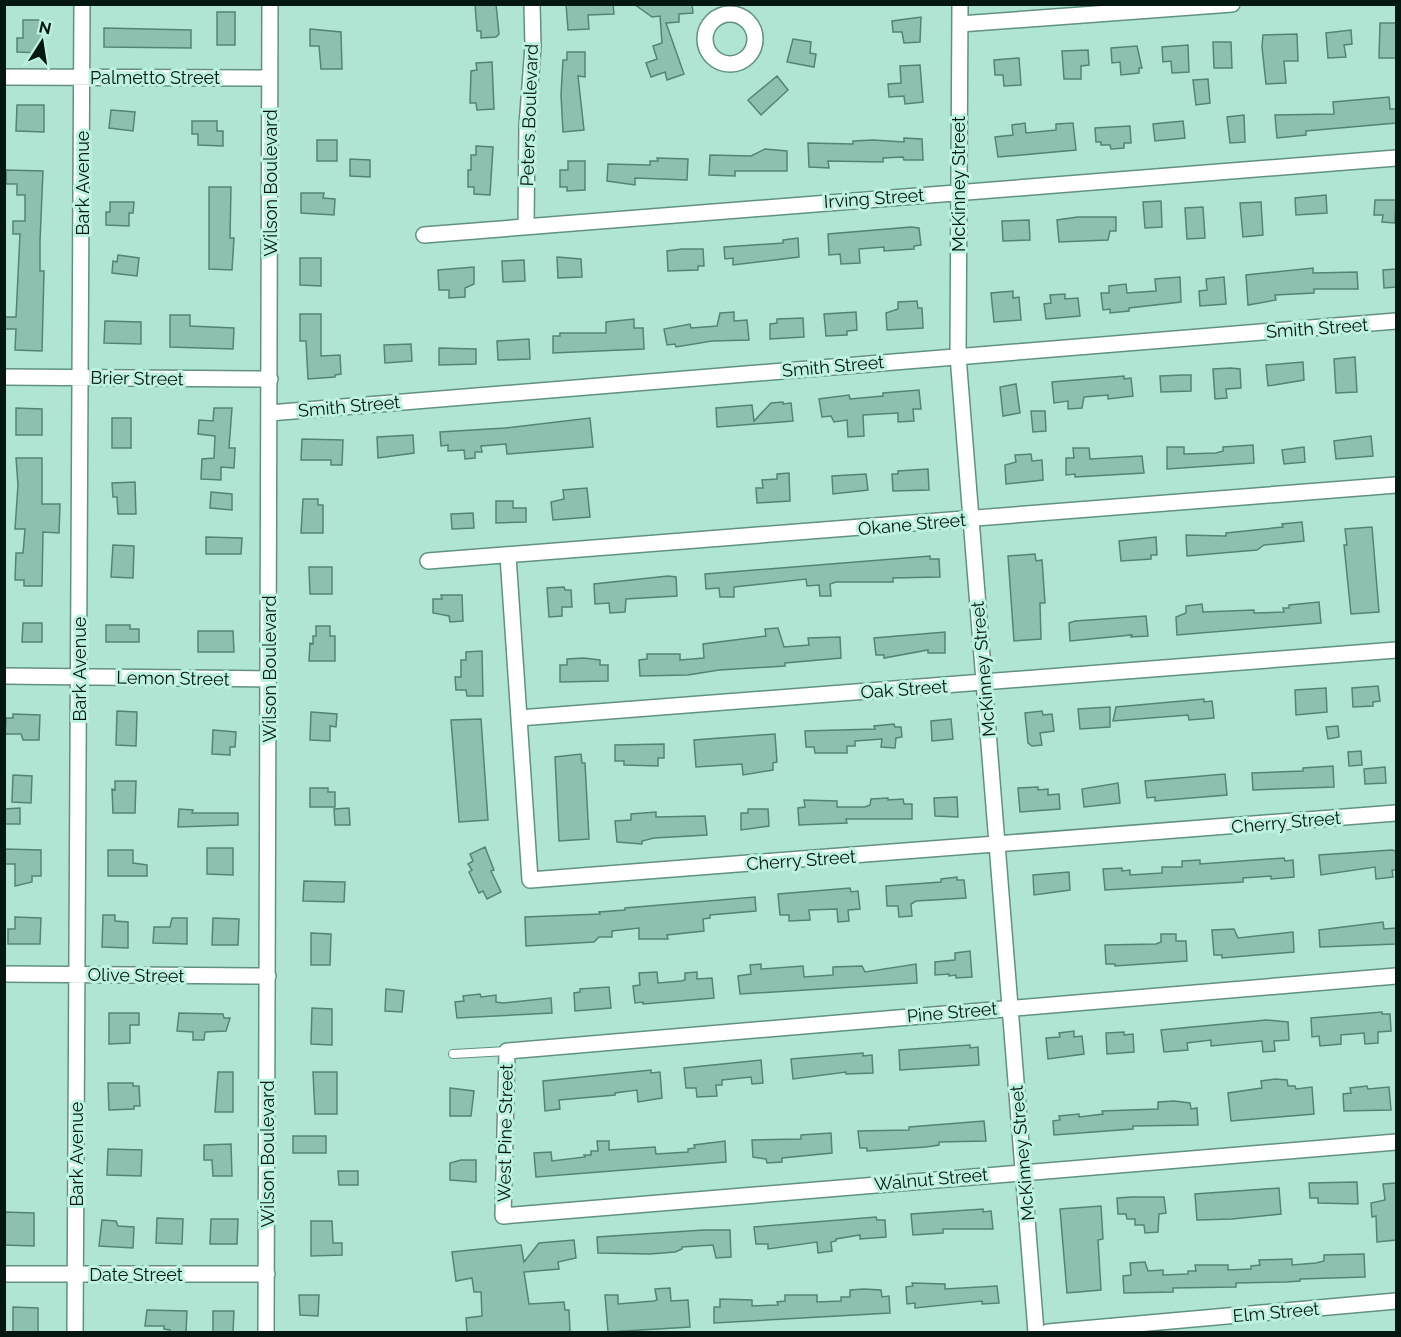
<svg xmlns="http://www.w3.org/2000/svg" width="1401" height="1337" font-family="Raleway,sans-serif">
<style>
.building{fill:#8ec0af;stroke:#548475;stroke-width:1.5}
.lines{fill:none;stroke-linecap:round;stroke-linejoin:round}
.service-casing{stroke:#609181;stroke-width:10}
.minor-casing{stroke:#609181;stroke-width:18}
.service{stroke:#fff;stroke-width:8}
.minor{stroke:#fff;stroke-width:15}
.labels{text-anchor:middle;dominant-baseline:central;stroke-width:6;stroke-linejoin:round;paint-order:stroke}
.street-label{font-size:18px;fill:#041711;stroke:#bef2e0}
</style>
<rect width="100%" height="100%" fill="#b1e5d3"/>
<path class="building" d="M475,4h21l3,30 -3,3 -15,1v-7h-4z
M566,4h47l1,10 -26,1 1,14 -21,1z
M634,4h58l1,9 -14,1v8l-13,1 18,51 -17,6 -2,-8 -14,5 -5,-14 11,-4 -4,-13 9,-3 -2,-27 -8,1z
M217,12h18v33h-18z
M921,17l-1,25 -16,1 -2,-11h-9l-1,-11z
M23,20h19l1,33 -26,-1v-14h6z
M1380,23h16v35h-17z
M104,28l87,2v18l-87,-1z
M310,29l31,3 1,37h-21l-2,-23h-9z
M1351,30l1,14 -8,1 2,12 -18,1 -2,-25z
M1297,34l1,27h-14l2,22 -20,1 -4,-37 1,-12z
M793,39l18,3 -1,11 6,1 -2,13 -27,-5z
M1213,42h18l1,26h-18z
M1188,45l1,27 -17,1 -1,-12 -8,1 -1,-15z
M1137,46l5,22h-3v5l-18,2 -1,-13 -8,1 -1,-15z
M1088,50l1,15 -8,1v13h-17l-2,-28z
M567,52h18v25l-7,-1 6,54 -21,2 -2,-37 2,-35h4z
M1019,58l2,27 -17,1 -1,-11h-8l-1,-15z
M492,62l2,47 -17,1 -1,-7h-6l1,-32 6,-1 -1,-7z
M920,65l3,37 -18,2 -1,-8 -15,1 -1,-13 13,-1 -1,-17z
M777,76l11,14 -27,25 -13,-15z
M1208,79l2,24 -14,2 -3,-25z
M1389,97l1,12h6v14l-90,8v4l-29,3 -2,-23 59,-1 -1,-12z
M17,105h27v27l-28,-1z
M111,110l24,2 -2,19 -24,-3z
M1244,115l1,27 -15,1 -3,-26z
M192,121h25v10h6v15l-25,-1v-11h-6z
M1183,121l2,17 -30,3 -2,-17z
M1025,123l1,10 30,-3v-6l17,-1 3,27 -78,7 -3,-20 18,-2 -1,-10z
M1130,126l1,17h-7v5l-13,1 -1,-4h-9v-3h-5l-1,-14z
M904,138l18,1 1,21h-19l-1,-3 -20,1v4l-55,-1 1,7 -20,-1 -1,-24 45,1v-3l20,-1 31,2z
M317,140h20v21h-20z
M476,146l17,1 -3,48 -16,-1v-7h-6v-17h3v-15h5z
M765,149l22,2v20h-52v5l-26,-1 1,-20 41,1z
M657,158l31,1 -1,21 -52,-2v7l-28,-4 1,-17 42,1v-4h8z
M350,159l20,1v17l-20,-1z
M568,161h17v29l-18,1v-4h-7v-17h8z
M6,170l37,1 -3,70v30h4l-2,80 -27,-1 1,-21h-12v-12h12l4,-83h-7v-13h12v-26h-8v-11h-11z
M209,187h22l-1,51h4l-2,32 -23,-1z
M301,193h23l-1,5 12,1 -1,16 -33,-2z
M1326,195l1,18 -31,2 -1,-17z
M1375,200h21l-1,23 -13,-1 1,-7h-9z
M1161,201l1,26 -17,1 -2,-26z
M110,202h24l-1,11h-4v13l-23,-1v-13h4z
M1261,202l2,33 -20,2 -3,-34z
M1203,207l2,31 -18,1 -2,-31z
M1078,217h38v14h-6l-2,9 -49,2 -2,-22z
M1029,220l1,20 -27,1 -1,-20z
M911,227l8,1 2,17 -7,1v3l-30,2v-4l-25,2 1,14 -19,1 -1,-10 -11,1 -1,-21z
M798,238l1,19 -66,8v-7l-8,1 -1,-12 59,-4v-3z
M682,249h21l1,17h-6v4l-30,1 -1,-20z
M118,255l21,3 -2,18 -25,-3 1,-12 4,1z
M557,257l24,2 1,18 -24,1z
M300,258h21v28l-21,-1z
M524,260l1,21 -22,1 -1,-21z
M474,267v17l-9,4v9l-16,1v-8h-10l-1,-20z
M1313,268v5l44,-1 1,17h-44v4l-39,2 1,5 -28,5 -2,-30z
M1396,269v18l-12,1 -1,-18z
M1180,277l1,25 -52,6v3l-19,2v-4l-7,1 -2,-17h8v-7l17,-2 1,9 29,-2 -1,-12z
M1224,277l2,27 -26,2 -1,-15 8,-1 -1,-11z
M1013,291v7l6,-1 2,23 -27,2 -3,-29z
M1065,294v5l13,-1 2,18 -34,3 -2,-15 7,-1 -1,-8z
M917,301l1,7h4l1,20 -36,2 -1,-17 12,-4v-7z
M734,312v9l13,-1 2,20 -37,1 -36,6 -1,-3 -8,1 -3,-16 26,-5 1,4 26,-2 3,-13z
M856,312l1,18 -10,1v4l-21,1 -2,-22z
M300,314h21v42l19,-1 1,19 -6,1v2l-27,2 -2,-38h-6z
M170,315h20v11l44,2 -1,21 -63,-2z
M803,318l1,19 -34,2v-15l7,-1v-4z
M634,319v9h9l1,21 -91,4v-17h7v-3h46v-11z
M105,321l36,1v22l-37,-1z
M529,339l1,20 -32,1 -1,-19z
M411,344l1,17 -27,2 -1,-18z
M439,348l37,1v15l-37,1z
M1355,357l2,35 -21,1 -2,-34z
M1303,362l1,18 -36,6 -2,-21z
M1231,368l9,1 1,19 -15,1 1,9 -12,1 -2,-30z
M1183,375h8v16l-30,1 -1,-16z
M1124,376v3l7,-1 2,18 -25,3v-4l-24,2 -2,11 -14,1v-8l-14,2 -2,-21z
M1016,384l4,29 -17,3 -3,-29z
M919,390l2,19h-8l1,12 -16,1v-9l-35,2 1,21 -16,1 -1,-17 -13,2 -3,-6 -9,1 -3,-18 30,-4 1,4 33,-3v-3z
M783,402v2l8,-1 2,18 -76,6 -1,-19 36,-3 2,16 17,-18z
M16,408l26,1v26h-26z
M214,408h18l-3,40h6l-1,20 -13,-1v13l-20,-1 1,-20 12,-1 1,-22 -17,-2 1,-14 14,1z
M1031,411h14l1,20 -13,1z
M112,418h19v30h-19z
M590,418l3,29 -86,7 -1,-10 -25,2 1,6h-7v6l-10,1 -1,-9 -16,1v-6l-7,1 -1,-14 65,-4z
M413,435l1,18 -36,5 -1,-21z
M1371,436l2,20 -37,3 -2,-18z
M302,439l41,1 -1,25h-11v-5h-30z
M1253,445l1,18 -87,6v-22h17v7l32,-1 7,-2v-4z
M1304,447l1,15 -21,2 -2,-14z
M1073,448h16l1,11 52,-3 2,17 -69,4v-3l-9,1v-17h8z
M1031,454l1,7 10,-1 1,20 -37,4 -1,-19 11,-3 -1,-7z
M16,458h26v46h18l-1,29 -16,-1 -1,54h-18v-6h-9l1,-27h7l2,-24h-10l3,-44z
M928,469l1,21 -36,1 -1,-17h6v-3z
M789,473l1,28 -33,2 -1,-15h7l-1,-8 15,-1v-5z
M866,474l2,16 -35,4 -1,-18z
M135,482l1,32h-18l-1,-17h-4l-1,-14z
M587,488l3,29 -37,3 -2,-18 13,-3 -1,-9z
M211,492l21,2v16l-22,-2z
M303,499h15v6h5v28h-22z
M496,501h17v7h13v14l-30,1z
M473,513l1,15 -22,1 -1,-15z
M1302,522l2,19 -40,4 -7,5 -70,6 -1,-21 40,1v-3l57,-6 -1,-3z
M1372,527l7,85 -28,2 -7,-69h3l-2,-16z
M206,537l36,1 -1,16h-35z
M1156,537l1,18h-6v4l-30,2 -2,-20z
M113,545l21,1 -1,32 -22,-1z
M1035,554l1,7 6,-1 3,43h-5l1,36 -27,2 -6,-85z
M930,556v3h9l1,18 -47,1v4h-57l-6,2 1,12h-11l-1,-11 -12,1 -1,-7 -72,8v10h-14l-1,-9 -13,1 -1,-15z
M309,567h23v27h-22z
M668,576l8,1 1,19 -51,3 -1,13 -15,1 -1,-10 -14,1 -1,-20z
M564,587l1,3h6l1,17h-10v9l-13,1 -2,-29z
M441,595h21l1,26 -13,1 -1,-6 -16,-3v-14h9z
M1319,602l2,21 -144,12 -1,-18 10,-4v-7l16,-2 1,8 51,-2v3l30,-1 -1,-4h6v-3z
M1146,616l2,20 -17,1 1,-2 -62,6 -1,-18 6,-2z
M23,623h19v19h-20z
M106,625h24v4h9v13h-33z
M316,626h14v10h5v25h-26l1,-18 3,1v-8h3z
M778,628l6,19 25,-2 -1,-7 32,-1 1,21 -56,5v3l-66,4 -31,5 -48,1 -1,-16 8,-1v-5h33v6l24,-2 -1,-14 63,-8 -1,-7z
M198,631h35l1,21h-36z
M945,632v21h-17v-3l-44,8v-3h-8l-2,-17z
M482,651l1,45h-16l-1,-6h-10l-1,-13h6v-17h5v-8z
M584,658l16,2v5h8v16l-48,1v-17h7v-6z
M1378,686l2,15 -7,1v4l-20,1 -1,-19z
M1326,688l1,24 -31,3 -1,-25z
M1204,699v3l8,-1 2,17 -25,2 -1,-5 -75,6 3,-14z
M1110,707v20l-30,2 -2,-20z
M117,711l20,1 -1,34 -20,-1z
M1042,711l1,4 9,-1 2,17 -14,2 2,12 -10,1 -4,-3 -3,-30z
M311,712l26,2 -1,13 -6,-1v15l-20,-1z
M13,714l27,1 -1,25h-16l-2,-6h-16l1,-16h7z
M481,719l7,101 -29,2 -8,-102z
M951,719l2,20 -21,2 -1,-20z
M894,724l1,3h6l1,10 -6,1 -1,10 -14,-1 1,-8 -27,2v5h-8v7h-32l-1,-6h-8l-1,-16 70,-2 -1,-3z
M1338,726l1,11 -11,2 -2,-12z
M213,730l23,2 -1,15h-5v8l-18,-1z
M775,734l2,28 -4,1v7l-30,5 -1,-11 -46,3 -2,-27z
M664,744v14h-6v8l-34,-1v-4h-9v-16z
M1361,751l1,14 -13,1 -1,-14z
M581,754l1,9h3l4,76 -30,2 -4,-84z
M1333,766l1,21 -81,3 -1,-17 51,-2v-3z
M1385,767l1,16 -21,1 -1,-15z
M1225,774l2,21 -72,6v-4l-8,1 -2,-17z
M13,775l19,1 -1,27 -19,-1z
M115,781h21l-1,32h-22l-1,-24 3,1z
M1118,783l2,20 -36,4 -2,-18z
M1038,787v3l10,-1v6l11,-1 1,15 -40,3 -2,-24z
M310,788h18v4h7v15h-25z
M957,797l1,20 -23,-1 -1,-18z
M888,798v2l15,-1 1,5h8v15h-66l1,4 -48,2 -1,-17 7,-1 -1,-7 33,1v6h28l5,-2 1,-6z
M20,808v16h-16v-15z
M349,808l1,17h-15l-1,-16z
M179,809l14,1 -1,3h46v12l-60,2z
M748,809h20l1,17 -28,4v-17h7z
M656,812v5l49,-1 2,19 -53,3 -12,3v3l-25,-2 -2,-21 16,-1v-6z
M485,847l9,23 -3,1 10,21 -14,7 -4,-8 -4,2 -10,-21 3,-2 -4,-6 5,-3 -3,-7z
M207,848h26v27l-26,-1z
M5,849l36,1v26h-9v6l-17,4v-22h-10z
M108,850h25v13l14,2v11h-39z
M1392,850l4,1v19h-4l1,7 -17,2 -1,-12 -54,8 -2,-20z
M1284,858l1,3 8,-1 1,17 -23,2v-3l-28,2v4l-138,8 -2,-21 19,-1v3l8,-1v5l32,-2v-6h20v-6l18,-1v4z
M1069,872l1,18 -36,5 -1,-20z
M957,877v3h7l2,18 -50,3 -5,3 1,12 -13,1 -1,-11h-11l-1,-20 55,-4v-3z
M304,881l41,1 -1,20 -41,-1z
M850,888l1,4 7,-1 2,18 -12,1 1,11 -11,1 -1,-13 -28,1 1,10 -21,1v-6h-9l-2,-21z
M755,897l1,14 -46,4v3l-7,1 1,12 -37,4 1,4h-29v-11l-27,3v6h-13l-5,5 -68,4 -1,-29 75,-3 -1,-2 26,-2v-2z
M103,915h12v6l13,1v26l-26,-1z
M15,917l26,1 -1,26h-32v-15h7z
M172,918h15v26l-34,-1 1,-16h16z
M213,918l26,1 -1,26h-26z
M1383,922l1,7 12,-1v16l-76,3 -1,-17z
M1234,929l4,9 55,-6 1,20 -72,6v-3h-8l-2,-25z
M311,933l20,1 -1,31h-19z
M1161,934h15v7h10l1,20 -72,5v-2h-9l-1,-19 51,-1 5,-2z
M970,951l2,26 -16,1v-3l-7,1v-2l-14,1v-13l20,-2v-7z
M761,964v5l42,-3 1,11 29,-2v-8l29,-1 3,6 51,-8 1,19 -177,11 -2,-18 13,-2 -1,-9z
M657,972l1,11 23,-2 4,-1v-7l12,-1v7l15,-1 2,20 -71,6v-2l-8,1 -2,-17 7,-1 -1,-12z
M609,987l2,21 -36,3 -1,-18 6,-1v-3z
M386,989l18,2 -2,21 -17,-1z
M480,994l1,3 15,-2v7l7,1 48,-5 1,15 -95,5 -2,-16 9,-1 -1,-5z
M312,1008l20,1v36l-21,-1z
M1382,1012v2h8l1,17 -13,1v11l-13,1 -1,-11 -23,2v9l-21,2 -1,-10 -7,1 -1,-19z
M109,1013h30v12h-9v18l-21,1z
M179,1013l44,1 1,4h6l-4,13 -21,1 -1,8h-11v-8l-16,-1z
M1266,1020l22,2 1,18 -15,1 1,10 -12,1 -1,-11 -51,5v-6l-24,3 1,7 -24,2 -3,-22z
M1074,1031v6l8,-1 2,18 -36,5 -2,-21 14,-1 -1,-4z
M1124,1032v3l9,-1 1,18 -27,2 -1,-21z
M970,1045v3l8,-1 1,18 -79,5 -1,-20z
M863,1053v3l9,-1 1,18 -27,1v-2l-53,7 -2,-20z
M761,1060l2,23 -11,1 -1,-7 -29,3v5h-6l1,11 -20,1 -1,-9h-10l-2,-20z
M651,1070v3l9,-1 2,26 -24,4 -1,-12 -22,3v2l-56,5 1,9 -15,2 -2,-30z
M218,1072h15v40h-18z
M313,1072h24v42h-22z
M1275,1079l12,1 1,6h7l1,3 16,-2 2,27 -83,7 -3,-28 34,-5 -1,-7z
M108,1083h25v3h6l1,20h-6v3l-25,1z
M1367,1086l1,3 21,-2 2,23 -47,1 -1,-17 8,-1 -1,-5z
M450,1088l24,3 -3,25h-21z
M1174,1101l16,2 1,6 6,-1 1,17 -65,1v3l-79,6 -1,-14 7,-1 -1,-4 20,-2v3l24,-3 -1,-3 56,-2v-7z
M984,1121l2,20 -47,1v3l-13,2 -59,4v-3h-7l-2,-17 51,-1v-3z
M831,1133l1,20 -50,5v4l-15,1 -1,-4 -13,-2 -1,-17 49,-1v-4z
M293,1136h33v17h-33z
M597,1141h12v9l46,-3 1,7 32,-2v-3l7,-1 -1,-3 31,-4 1,21 -190,15 -2,-24 17,-1 1,9 33,-4 -1,-2h7v-4h7z
M231,1144l1,32h-19l-1,-16h-8v-15z
M108,1149l34,1 -1,26 -34,-1z
M461,1160h15v22l-26,-2v-17z
M338,1171h20v14h-19z
M1357,1182l1,22 -40,-1v-5h-8l-1,-15z
M1396,1183v57l-19,2 -1,-26 -4,1 -1,-14 14,-3 -2,-16z
M1279,1188l2,26 -49,5 -35,1 -2,-26z
M1132,1197h32l2,16 -7,1 -1,18 -13,1 -1,-8h-9v-6h-8l-1,-5h-8l-1,-16z
M1101,1206l2,33 -5,1 3,50 -34,3 -7,-84z
M983,1209v3l8,-1 2,18h-50v4l-30,2 -2,-21z
M4,1212l30,1v33l-30,-1z
M876,1217l1,3h8l1,17 -26,2v-4l-24,4v2l-5,1 1,9 -14,2 -1,-11 -49,7v-5h-12l-2,-17z
M157,1218l26,1 -1,25 -26,-1z
M211,1219h27l-1,25h-27z
M102,1220l14,1 2,5 16,1 -1,21 -34,-2z
M311,1221h21l1,22h9v12l-31,1z
M704,1230h26l1,27 -15,1 -3,-13 -31,2v2l-7,3 -25,2 -52,-1 -1,-16z
M574,1240l2,18 -18,4 1,7 -35,3 5,32 35,-2 1,8h4l1,21 -2,1h-101l-1,-14 16,-2 -1,-24h-7l-2,-14 -16,3 -4,-29 69,-7 3,17 15,-19z
M1364,1254l1,23 -65,2v2l-14,1 -50,1v4l-63,1v4l-49,1 -1,-17 8,-1 -1,-12 15,-1 3,9 15,-1v5l25,-1v-3h8l-1,-6h33v5l23,-1v-3l9,-1 -1,-5 33,-1v6l24,-2 8,-2v-6z
M912,1283l33,1v5l52,-3 2,17 -17,1v-3l-67,7v-5l-8,1 -1,-17 7,-1z
M670,1288l1,13 17,-1 2,27 -82,5 -3,-37h13v9l36,-3 3,-1 -2,-11z
M864,1289l17,1 1,7 7,-1 1,17 -176,10v-16h6v-8l32,1v6l26,-1 -1,-3 8,-1v-6h32v7l24,-1v-4h9v-7z
M299,1295h20l-1,21 -18,-1z
M13,1307l25,1v24h-25z
M147,1310l40,1 -1,21h-16v-2l-6,-1v-3h-19z
M213,1311h21l-1,21h-20z"/>
<g class="lines">
<g class="service-casing">
<path id="service" d="M453,1054l54,-3"/>
</g>
<g class="minor-casing">
<path id="minor" d="M960,4l-2,352 78,976
M705 39a25 25 0 1 1 50 0a25 25 0 1 1-50 0Z
M960,24l272,-20
M4,77l266,1
M526,226l1,-100 6,-80 -1,-42
M424,235l972,-77
M4,377l266,2
M269,413l1127,-92
M508,556l22,324 866,-67
M428,561l968,-76
M4,676l265,3
M519,718l877,-68
M4,974l264,2
M1396,976l-889,75 -4,165 893,-74
M4,1274h263
M75,1332l7,-1328
M266,1332l4,-1328
M1048,1332l348,-31"/>
</g>
<use href="#service" class="service"/>
<use href="#minor" class="minor"/>
</g>
<g class="labels">
<g class="street-label">
<text x="155" y="77">Palmetto Street</text>
<text transform="translate(529 115) rotate(-88)">Peters Boulevard</text>
<text transform="translate(82 183) rotate(-90)">Bark Avenue</text>
<text transform="translate(270 183) rotate(-90)">Wilson Boulevard</text>
<text transform="translate(958 184) rotate(-90)">McKinney Street</text>
<text transform="translate(874 198) rotate(-4)">Irving Street</text>
<text transform="translate(1317 328) rotate(-4)">Smith Street</text>
<text transform="translate(833 366) rotate(-5)">Smith Street</text>
<text transform="translate(137 378) rotate(1)">Brier Street</text>
<text transform="translate(349 406) rotate(-5)">Smith Street</text>
<text transform="translate(912 524) rotate(-5)">Okane Street</text>
<text transform="translate(79 669) rotate(-90)">Bark Avenue</text>
<text transform="translate(269 669) rotate(-90)">Wilson Boulevard</text>
<text transform="translate(983 669) rotate(-95)">McKinney Street</text>
<text transform="translate(173 678) rotate(1)">Lemon Street</text>
<text transform="translate(904 689) rotate(-4)">Oak Street</text>
<text transform="translate(1286 822) rotate(-5)">Cherry Street</text>
<text transform="translate(801 860) rotate(-4)">Cherry Street</text>
<text transform="translate(136 975) rotate(1)">Olive Street</text>
<text transform="translate(952 1012) rotate(-5)">Pine Street</text>
<text transform="translate(505 1133) rotate(-89)">West Pine Street</text>
<text transform="translate(1022 1153) rotate(-95)">McKinney Street</text>
<text transform="translate(76 1154) rotate(-90)">Bark Avenue</text>
<text transform="translate(267 1154) rotate(-90)">Wilson Boulevard</text>
<text transform="translate(931 1179) rotate(-5)">Walnut Street</text>
<text x="136" y="1274">Date Street</text>
<text transform="translate(1276 1312) rotate(-5)">Elm Street</text>
</g>
</g>
<rect width="1401" height="1337" fill="none" stroke="#041711" stroke-width="12"/>
<g transform="translate(42 42) rotate(12)" stroke="#bef2e0" stroke-width="4.5" paint-order="stroke">
<path d="M0-4.5L10 22L0 15L-10 22Z" fill="#041711"/>
<text y="-9" font-size="16" font-weight="bold" text-anchor="middle" fill="#041711">N</text>
</g>
</svg>
